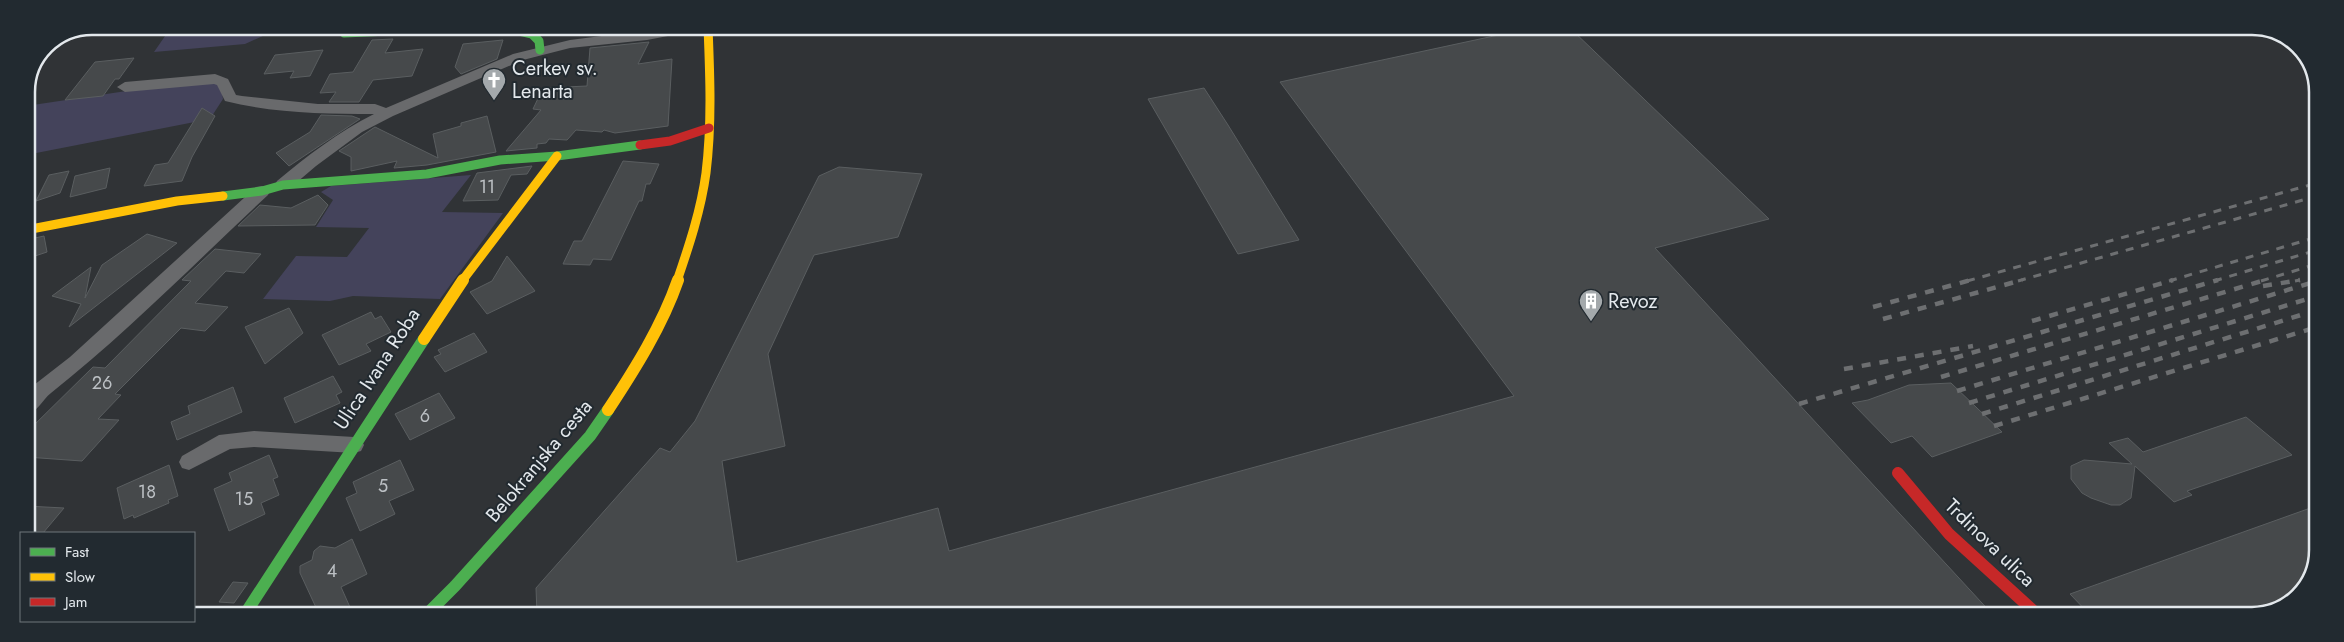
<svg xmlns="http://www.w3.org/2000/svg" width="2344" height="642" font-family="Jost,sans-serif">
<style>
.green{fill:#44435b}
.building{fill:#46494b;stroke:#5a5e60}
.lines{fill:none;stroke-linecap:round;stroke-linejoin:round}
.street{fill:#696a6c;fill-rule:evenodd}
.fast-far1{stroke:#4caf50;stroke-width:9}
.fast{stroke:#4caf50;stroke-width:12}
.slow-far1{stroke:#ffc107;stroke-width:9}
.slow{stroke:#ffc107;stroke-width:12}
.jam-far1{stroke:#c62828;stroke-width:9}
.jam{stroke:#c62828;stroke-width:12}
.rail-far1{stroke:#6d6f71;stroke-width:3;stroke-dasharray:8 8;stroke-linecap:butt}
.rail{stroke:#6d6f71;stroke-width:4.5;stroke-dasharray:9 9;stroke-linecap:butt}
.labels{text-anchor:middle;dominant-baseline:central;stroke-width:4;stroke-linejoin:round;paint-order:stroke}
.number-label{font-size:18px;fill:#bcc0c4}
.poi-label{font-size:20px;fill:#e3e8ec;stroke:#222a30;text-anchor:start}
.street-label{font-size:20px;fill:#e3e8ec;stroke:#222a30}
.rim{fill:none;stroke:#e3e8ec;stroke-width:2.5}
</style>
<rect width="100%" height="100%" fill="#303336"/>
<path class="green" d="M172,26h113l-40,18 -91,8z
M217,83l4,4 2,12 -13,20 -184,36v-49l134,-20z
M471,175l-29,37 61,1 -63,86 -87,-3 -23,5 -67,-2 33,-43 51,1 22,-29 -53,-1 17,-27 -12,-8 10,-6z"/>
<path class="building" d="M592,27h64l-65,8z
M1531,28h39l199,191 -114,29 338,367 -1456,-1 -1,-26 124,-140 10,4 25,-31 124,-245 20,-9 83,7 -24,63 -84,18 -46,99 17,92 -63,15 15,101 201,-54 11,43 565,-155 -234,-314z
M393,39l-8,14 38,-4 -11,27 -39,4 -14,22h-30l7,-10 -16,1 10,-19 23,-2 19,-32z
M503,40l-6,19 -36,15 -6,-7 8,-23z
M649,42l-11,22 34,-5 -4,67 -53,7 -11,-3 -2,2 -26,-2 -9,10 -18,-1 -3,4 -9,1v4l-31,3 35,-41 -8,-1 10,-21 44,-2 3,-38z
M323,50l-13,26 -20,2 4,-7 -30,3 11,-19z
M134,58l-15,21h-4l-12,17 -38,4 30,-38z
M1204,88l24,37 71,115 -61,14 -90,-155z
M202,108l13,8 -23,41 -10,24 -38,5 11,-21 13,-2z
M321,115l31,1 8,3 -71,47 -13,-13 34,-21z
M487,116l9,36 -69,13 -33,3 3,-7 -46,10v-14l-12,-6 36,-24 63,31 -5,-24 28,-8v-3z
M623,161l36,3 -9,20h-4l-4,17h-3l-28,59 -18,-1 -3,6 -27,-1 11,-23h8z
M532,166l-5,8 -16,1 -13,25 -35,1 14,-28z
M110,168l-4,20 -36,9 5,-21z
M69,171l-9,22 -24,8 13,-26z
M318,195l10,10 -13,20 -77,1 22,-21 31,3z
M147,234l30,9 -108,84 12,-23 -29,-8 39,-29 -6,31 17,-33z
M44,236l3,16 -21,7v-19z
M215,249l46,5 -17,19 -18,-2 -31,32 33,4 -23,24 -24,-3 -66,66 6,1 -23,24 21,1 -37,41 -56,-4v-24l67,-66 12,1 86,-87 -9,-1z
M507,256l28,35 -48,23 -17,-22 22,-11z
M289,308l14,25 -38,31 -20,-37z
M371,312l4,7 6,-3 10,16 -25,12 5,7 -32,14 -17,-30z
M474,333l13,19 -42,20 -11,-15 7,-3 -3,-4z
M333,376l9,16 -6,3 4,8 -45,20 -11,-25z
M1951,383l51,49 -70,25 -20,-21 -21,7 -39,-40 16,-3 41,-15z
M233,387l9,25 -65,28 -6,-18 19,-8 -2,-8z
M439,393l16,25 -45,22 -15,-26z
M2246,417l46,38 -105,36 5,4 -18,7 -39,-36 -4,32 -11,7h-9l-20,-7 -9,-5 -11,-14v-13l13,-6 48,4 -23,-21 19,-5 15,14z
M269,455l9,22 -5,2 6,16 -18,8 4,11 -36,17 -15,-42 18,-8 -3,-8z
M400,460l14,30 -25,11 6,13 -35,17 -14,-33 11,-5 -4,-11z
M169,465l9,31 -10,4 1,3 -35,15 -1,-3 -9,4 -7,-31z
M26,506l38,2 -21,25h-17z
M2316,506l-2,63 -18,27 -53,20h-152l-21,-22z
M352,539l15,35 -26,13 12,27h-34l-19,-41v-7l12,-6 2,-9 6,-5 15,2z
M233,582l15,1 -14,20 -15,-1z"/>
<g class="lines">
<path class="street" d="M672,27h29l-7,4 -47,9 -77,8 -47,12 -130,56 -31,16 -46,34 -27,23h-12l-2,-4 2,-4c30,-25 61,-49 97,-67 -50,0 -101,-1 -149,-13l-8,-16 -3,-1 -89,8 -8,-5 8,-5 90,-8 13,5 8,16 6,1 76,8h57l11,4 127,-54 57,-14z
M262,186l6,1 2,4 -2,4c-71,66 -140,137 -217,198 -9,7 -13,19 -25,22v-21l8,-9 36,-28 186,-170z
M254,431l100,6 7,2 3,6 -3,6 -7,2 -100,-6 -24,2 -41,21 -7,-2 -3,-6 3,-6 37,-21z"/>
<path class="fast-far1" d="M344,33l113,-5 58,2 17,4 7,7 1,9
M223,196l39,-5 21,-6 144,-11 73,-14 57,-4 83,-11"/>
<path class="fast" d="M245,614l179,-275
M427,614l28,-28 135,-150 18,-26"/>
<path class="slow-far1" d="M26,230l151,-29 46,-5
M462,281l95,-125
M677,281c12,-35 24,-71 29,-108 6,-49 4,-97 2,-146"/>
<path class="slow" d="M424,339l39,-59
M608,410c27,-41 54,-84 70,-130"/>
<path class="jam-far1" d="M640,145l30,-4 39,-13"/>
<path class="jam" d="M1898,473l51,61 90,82"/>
<path class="rail-far1" d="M1967,281l350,-98
M2018,281l299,-85
M2169,281l148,-44
M2214,281l103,-31
M2261,281l56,-17
M2295,281l5,-1"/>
<path class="rail" d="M2263,286l37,-6
M1873,307l98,-27
M1883,319l139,-39
M2032,321l141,-41
M1844,369l129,-23
M1941,377l324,-97
M1957,391l360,-110
M1969,403l348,-107
M1799,404l419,-124
M1982,414l335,-104
M1994,426l323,-99"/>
</g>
<defs>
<g id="church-pin" transform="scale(1.25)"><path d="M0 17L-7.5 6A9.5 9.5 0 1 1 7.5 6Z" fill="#a4a9ac" stroke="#222a30"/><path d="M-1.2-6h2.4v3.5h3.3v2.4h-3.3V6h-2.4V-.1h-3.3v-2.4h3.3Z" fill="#fff"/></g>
<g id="building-pin" transform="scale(1.25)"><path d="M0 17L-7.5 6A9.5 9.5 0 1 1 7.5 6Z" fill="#a4a9ac" stroke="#222a30"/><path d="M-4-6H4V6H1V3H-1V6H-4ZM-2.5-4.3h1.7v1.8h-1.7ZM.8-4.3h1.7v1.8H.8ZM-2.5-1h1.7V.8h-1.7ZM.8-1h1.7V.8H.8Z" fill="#fff"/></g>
</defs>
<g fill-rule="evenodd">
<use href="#church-pin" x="494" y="80"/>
<use href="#building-pin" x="1591" y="301"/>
</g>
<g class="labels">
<g class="number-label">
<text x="487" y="187">11</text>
<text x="102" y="383">26</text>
<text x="425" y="416">6</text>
<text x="383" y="486">5</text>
<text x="147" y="492">18</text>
<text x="244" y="499">15</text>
<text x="332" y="571">4</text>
</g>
<g class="poi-label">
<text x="512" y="68">Cerkev sv.<tspan x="512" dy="23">Lenarta</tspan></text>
<text x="1608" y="301">Revoz</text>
</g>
<g class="street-label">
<text transform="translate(377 369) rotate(-57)">Ulica Ivana Roba</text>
<text transform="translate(539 461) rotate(-50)">Belokranjska cesta</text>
<text transform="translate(1990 543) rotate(44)">Trdinova ulica</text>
</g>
</g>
<path d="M0 0H2344V642H0ZM92 35H2252A57 57 0 0 1 2309 92V550A57 57 0 0 1 2252 607H92A57 57 0 0 1 35 550V92A57 57 0 0 1 92 35Z" fill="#222a30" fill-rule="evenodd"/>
<path class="rim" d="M92 35H2252A57 57 0 0 1 2309 92V550A57 57 0 0 1 2252 607H92A57 57 0 0 1 35 550V92A57 57 0 0 1 92 35Z"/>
<rect x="20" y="532" width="175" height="90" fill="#222a30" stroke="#6f767b"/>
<rect x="30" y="548" width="25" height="8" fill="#4caf50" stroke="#6f767b"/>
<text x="65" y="557" font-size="15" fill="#e3e8ec">Fast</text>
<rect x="30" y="573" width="25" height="8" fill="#ffc107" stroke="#6f767b"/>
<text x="65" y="582" font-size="15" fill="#e3e8ec">Slow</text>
<rect x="30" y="598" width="25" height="8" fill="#c62828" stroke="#6f767b"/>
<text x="65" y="607" font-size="15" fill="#e3e8ec">Jam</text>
</svg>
